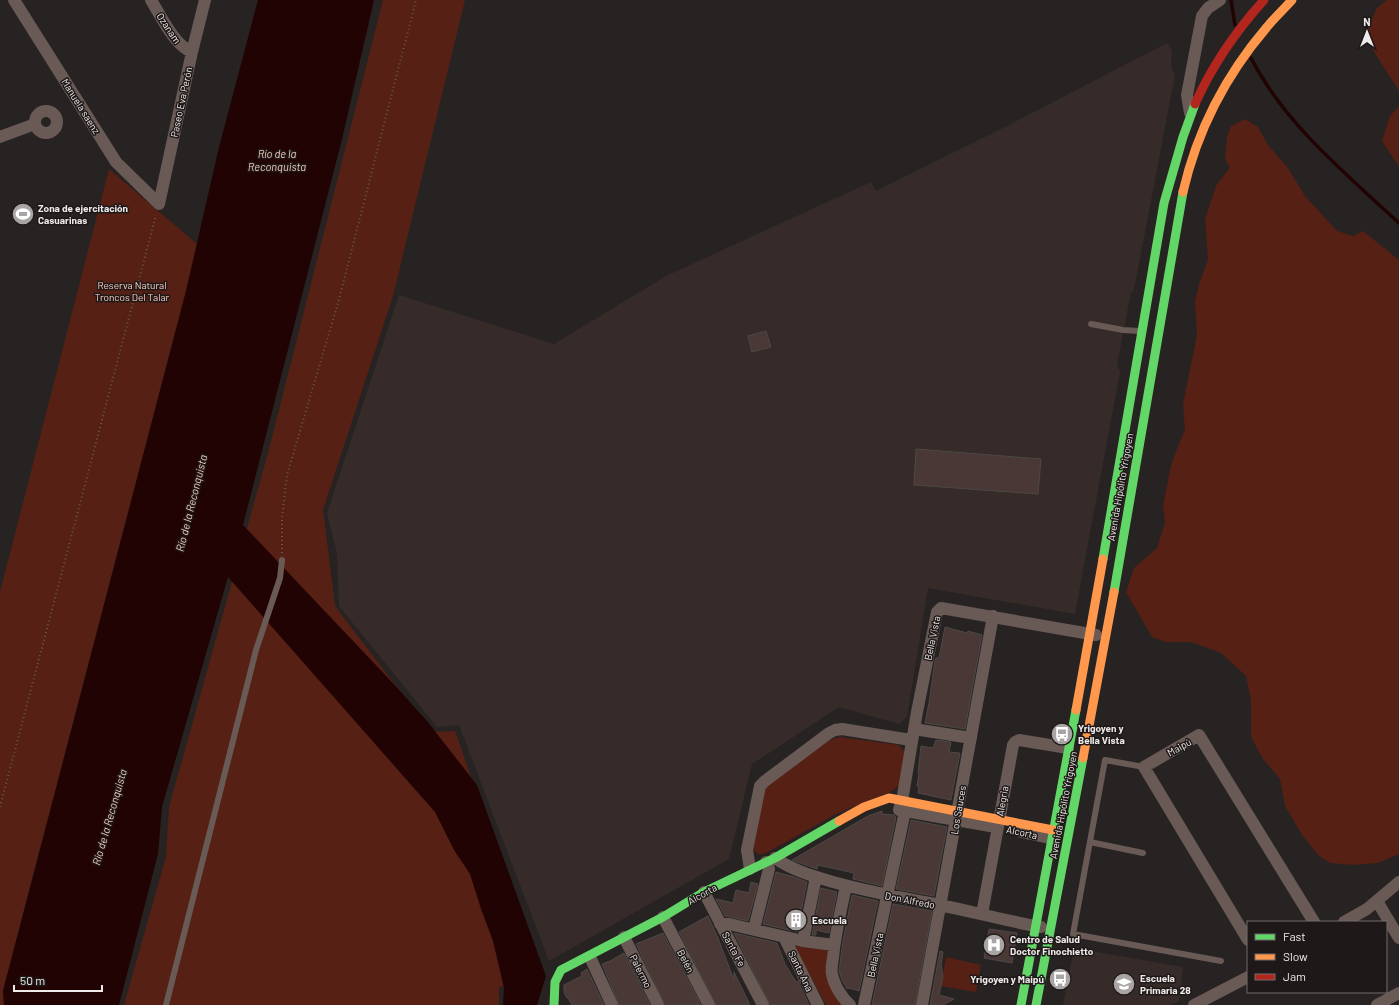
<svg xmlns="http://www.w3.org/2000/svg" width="1399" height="1005" font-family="Barlow,sans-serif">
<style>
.built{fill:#362b29}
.green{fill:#562014}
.water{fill:#220303}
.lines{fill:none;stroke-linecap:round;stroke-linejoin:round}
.stream{stroke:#220303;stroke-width:3.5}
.building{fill:#493835;stroke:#4c4948}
.path{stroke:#635a58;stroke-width:2;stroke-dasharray:1 3;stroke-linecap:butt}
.lane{stroke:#695a56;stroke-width:6}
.street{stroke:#695a56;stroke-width:12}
.fast{stroke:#63d668;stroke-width:9}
.slow{stroke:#ff974d;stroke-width:9}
.jam{stroke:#b3261e;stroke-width:9}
.labels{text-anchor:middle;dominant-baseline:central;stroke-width:3;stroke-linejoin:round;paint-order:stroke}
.street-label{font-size:10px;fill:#efebea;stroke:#1e1918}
.poi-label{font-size:10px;font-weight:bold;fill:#efebea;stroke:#1e1918;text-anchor:start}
.park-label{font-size:10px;fill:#fdccc0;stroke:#1e1918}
.water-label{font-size:11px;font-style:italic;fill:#f8c8bc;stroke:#1e1918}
</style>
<rect width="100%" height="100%" fill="#272322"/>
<path class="built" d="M1167,43l5,8 -1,14 4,10 -41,215 -3,2 -14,73 3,7 -45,242 -147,-26 -21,129 -8,7 -60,-17 -87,57 -23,95 -180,102 -90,-236 -22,2 -98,-121 -2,-53 -10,-40 72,-218 155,49 112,-68 205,-94 5,9 133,-66z
M1074,948l109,19 -4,34 -9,4h-107z"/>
<path class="green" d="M383,0h82l-72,296 -70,214 12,96 96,126 24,-1 86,246 -42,10v18h-375l42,-148 3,-50 99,-354z
M1387,0h12v91l-23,-36 -11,-20 12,-27z
M1399,106v61l-17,-26 8,-25z
M1245,119l13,8 10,18 20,23 17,28 32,35 16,5 10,-5 36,29v594l-21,9 -25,2 -23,-2 -12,-8 -16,-20 -17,-29 -5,-27 -17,-20 -12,-22v-37l-5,-24 -25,-23 -30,-11h-25l-14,-5 -26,-45 8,-24 23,-20 8,-25 -2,-17 8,-41 14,-36 -2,-25 14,-69 -2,-34 5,-20 8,-21 -3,-41 11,-33 14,-19 -5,-8 2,-22 4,-11z
M109,169l88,75 -11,47 -183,699 1,15h-4v-413z
M840,737l58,8 5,5 2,4 -5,31 -8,6 -56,23 -68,38 -8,3 -7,-5 11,-62 7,-8 59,-40z
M797,945l28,4 3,3 14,53h-16l-30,-56z
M946,957l35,8 -5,27 -35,-6z"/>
<path class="water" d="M258,0h116l-32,139 -99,386 147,155 37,41 50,64 69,191 -9,29h-34l1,-17 -11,-47 -12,-32 -11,-35 -16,-24 -19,-38 -207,-235 -66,230 -4,47 -39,151h-115l-1,-14 183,-700 33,-144z"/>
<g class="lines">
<path class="stream" d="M1231,0l4,25
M1251,58c34,66 94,115 148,165"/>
</g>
<path class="building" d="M766,331l5,16 -19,5 -4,-16z
M916,449l125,10 -3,35 -124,-9z
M945,627l22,6 1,-2 14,4 -17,94 -40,-6 4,-20 6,-43 1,-2h3z
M936,740l15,2 -2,10 11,1 -9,47 -33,-7 1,-6 -2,-1 2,-13h-1l3,-27 12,2z
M882,811v3l12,1 2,2 -14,69 -29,-7 1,-6 -36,-8 -1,4 -25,-9 76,-44z
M911,820l36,7 -13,69 -38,-7z
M776,872l18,5 13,5 -10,50 -34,-8z
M751,882l7,2 -10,37 -23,-5 -9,-17 17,4 3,-13 13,3z
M821,888l16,4 -8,41 -13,-3v5h-4z
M852,895l26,6 -19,90 -10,-3 -2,1 -5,-9 -3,-9 4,-30z
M893,904l39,7 -17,94h-43z
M708,916l10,22 16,42v-8l16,33h-34l-37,-73z
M989,929l28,4 -5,30 -28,-5z
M663,933l38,72h-36l-29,-61z
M734,933l43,10 8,21 11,18 2,-1 11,24h-39z
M940,951l3,1 -2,13 2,11 -4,19 15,4 -11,6h-13z
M624,953l26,52h-31l-17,-41 8,-3z
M587,969l17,36h-32l-5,-8h-1l-2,-6v-6l18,-9 -1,-3z"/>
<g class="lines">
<path class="path" d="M282,553v-35l5,-43 51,-172 78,-303
M0,807l156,-592"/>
<path class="lane" d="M1091,324l32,6 17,1
M1144,767l-39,-7 -32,174 148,27
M1090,842l53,11
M166,1005l90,-355 24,-72 2,-18"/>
<path class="street" d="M14,0l102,162 43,42
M151,0c10,16 23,45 41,52
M35 122a11 11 0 1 1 22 0a11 11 0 1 1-22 0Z
M1190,113l-3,-18 15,-79 6,-8 12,-8
M0,137l35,-13
M159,204l33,-152 13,-52
M914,729l57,9
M899,810l3,-9 15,-89 20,-100 4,-4 155,27
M900,810l90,16
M1022,832l29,6
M775,858c17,12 38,18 58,24 36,10 71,16 107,23 34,7 67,16 101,22
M750,869l-3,-19 13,-64 5,-5 64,-48 6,-3 7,-1 69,11
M846,886c-5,24 -11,48 -13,72 -1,5 -2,11 -1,16 2,11 10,24 18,31
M704,892l59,113
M1377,901l22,37
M982,914l31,-169 2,-3 4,-2 49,8
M663,917l46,88
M1344,922l23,-13 32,-27
M720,924h9l74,17 31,4
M754,929l15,-60 -3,-7
M624,937l34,68
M784,937l34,68
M1248,940l-104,-173 55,-32 115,187
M803,941l13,-64
M590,957l22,48
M864,1005l40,-189 4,-5
M922,1005l71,-389
M1194,1005l54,-28
M1377,1005l22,-12"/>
<path class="fast" d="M1103,559l61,-356 19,-66 12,-33
M1114,592l69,-400
M554,1005l1,-23 6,-12 102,-53 41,-25 71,-34 64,-37
M1021,1005l55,-295
M1036,1005l47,-247"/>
<path class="slow" d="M1183,192c14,-61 43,-117 84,-165 8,-10 17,-18 25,-27
M1076,710l27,-151
M1083,758l31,-166
M839,821l25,-14 25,-9 164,32"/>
<path class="jam" d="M1195,104c17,-38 41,-73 69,-104"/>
</g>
<defs>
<g id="stadium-disc" transform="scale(1.15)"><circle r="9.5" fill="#a9a5a4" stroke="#1e1918"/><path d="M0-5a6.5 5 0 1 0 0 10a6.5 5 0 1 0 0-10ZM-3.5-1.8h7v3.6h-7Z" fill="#fff"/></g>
<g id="bus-disc" transform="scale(1.15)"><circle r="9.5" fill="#a9a5a4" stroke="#1e1918"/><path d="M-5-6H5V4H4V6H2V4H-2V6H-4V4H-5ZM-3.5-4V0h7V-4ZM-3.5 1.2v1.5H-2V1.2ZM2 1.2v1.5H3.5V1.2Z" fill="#fff"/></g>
<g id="building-disc" transform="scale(1.15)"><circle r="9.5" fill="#a9a5a4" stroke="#1e1918"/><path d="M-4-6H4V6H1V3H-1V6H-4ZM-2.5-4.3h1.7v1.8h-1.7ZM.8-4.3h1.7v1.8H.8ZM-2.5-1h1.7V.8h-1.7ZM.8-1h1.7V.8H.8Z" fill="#fff"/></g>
<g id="hospital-disc" transform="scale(1.15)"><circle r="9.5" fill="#a9a5a4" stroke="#1e1918"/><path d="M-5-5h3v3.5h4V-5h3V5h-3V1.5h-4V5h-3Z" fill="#fff"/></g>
<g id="school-disc" transform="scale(1.15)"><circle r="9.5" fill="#a9a5a4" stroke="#1e1918"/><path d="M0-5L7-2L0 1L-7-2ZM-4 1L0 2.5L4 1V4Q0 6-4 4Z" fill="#fff"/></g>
</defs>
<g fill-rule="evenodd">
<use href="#stadium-disc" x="23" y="214"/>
<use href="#bus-disc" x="1062" y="734"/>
<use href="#building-disc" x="796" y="920"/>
<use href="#hospital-disc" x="994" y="945"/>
<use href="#bus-disc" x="1060" y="979"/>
<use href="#school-disc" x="1124" y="984"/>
</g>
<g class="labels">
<g class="street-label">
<text transform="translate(169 28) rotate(56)">Ozanam</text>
<text transform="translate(181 102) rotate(-78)">Paseo Eva Perón</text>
<text transform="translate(81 106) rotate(58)">Manuela saenz</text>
<text transform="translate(1120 487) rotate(-80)">Avenida Hipólito Yrigoyen</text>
<text transform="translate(932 638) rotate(-78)">Bella Vista</text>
<text transform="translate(1179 747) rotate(-29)">Maipú</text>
<text transform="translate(1002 801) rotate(-80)">Alegria</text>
<text transform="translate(1063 805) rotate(-79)">Avenida Hipólito Yrigoyen</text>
<text transform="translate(958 810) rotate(-80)">Los Sauces</text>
<text transform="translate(1022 832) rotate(12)">Alcorta</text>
<text transform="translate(702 894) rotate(-29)">Alcorta</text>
<text transform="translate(910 900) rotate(11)">Don Alfredo</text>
<text transform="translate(734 949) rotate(62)">Santa Fe</text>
<text transform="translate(875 955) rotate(-78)">Bella Vista</text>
<text transform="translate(686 961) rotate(63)">Belén</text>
<text transform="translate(641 971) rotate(63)">Palermo</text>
<text transform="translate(801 971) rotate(64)">Santa Ana</text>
</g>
<g class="poi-label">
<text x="38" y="208">Zona de ejercitación<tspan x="38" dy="12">Casuarinas</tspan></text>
<text x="1078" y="728">Yrigoyen y<tspan x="1078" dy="12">Bella Vista</tspan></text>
<text x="812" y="920">Escuela</text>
<text x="1010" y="939">Centro de Salud<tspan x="1010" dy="12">Doctor Finochietto</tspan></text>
<text x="1140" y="978">Escuela<tspan x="1140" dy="12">Primaria 28</tspan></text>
<text x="1044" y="979" text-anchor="end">Yrigoyen y Maipú</text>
</g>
<g class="park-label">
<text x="132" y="285">Reserva Natural<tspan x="132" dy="12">Troncos Del Talar</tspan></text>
</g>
<g class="water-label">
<text x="277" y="153">Río de la<tspan x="277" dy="13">Reconquista</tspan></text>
<text transform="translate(191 503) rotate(-76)">Río de la Reconquista</text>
<text transform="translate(109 817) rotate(-74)">Río de la Reconquista</text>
</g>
</g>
<rect x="1247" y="921" width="140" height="72" fill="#1e1918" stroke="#726d6c"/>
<rect x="1255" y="934" width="20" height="6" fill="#63d668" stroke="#726d6c"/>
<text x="1283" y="941" font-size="12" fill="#efebea">Fast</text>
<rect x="1255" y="954" width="20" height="6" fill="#ff974d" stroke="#726d6c"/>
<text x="1283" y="961" font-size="12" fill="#efebea">Slow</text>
<rect x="1255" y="974" width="20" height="6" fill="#b3261e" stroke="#726d6c"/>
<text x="1283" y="981" font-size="12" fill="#efebea">Jam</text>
<g transform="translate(1367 32)" stroke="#1e1918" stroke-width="3" paint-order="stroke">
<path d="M0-3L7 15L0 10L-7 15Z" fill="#efebea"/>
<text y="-6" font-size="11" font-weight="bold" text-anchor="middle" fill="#efebea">N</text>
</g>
<path d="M14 985v6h88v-6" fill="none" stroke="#efebea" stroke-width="2"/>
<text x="20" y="985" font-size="12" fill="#efebea" stroke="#1e1918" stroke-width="3" paint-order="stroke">50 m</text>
</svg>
